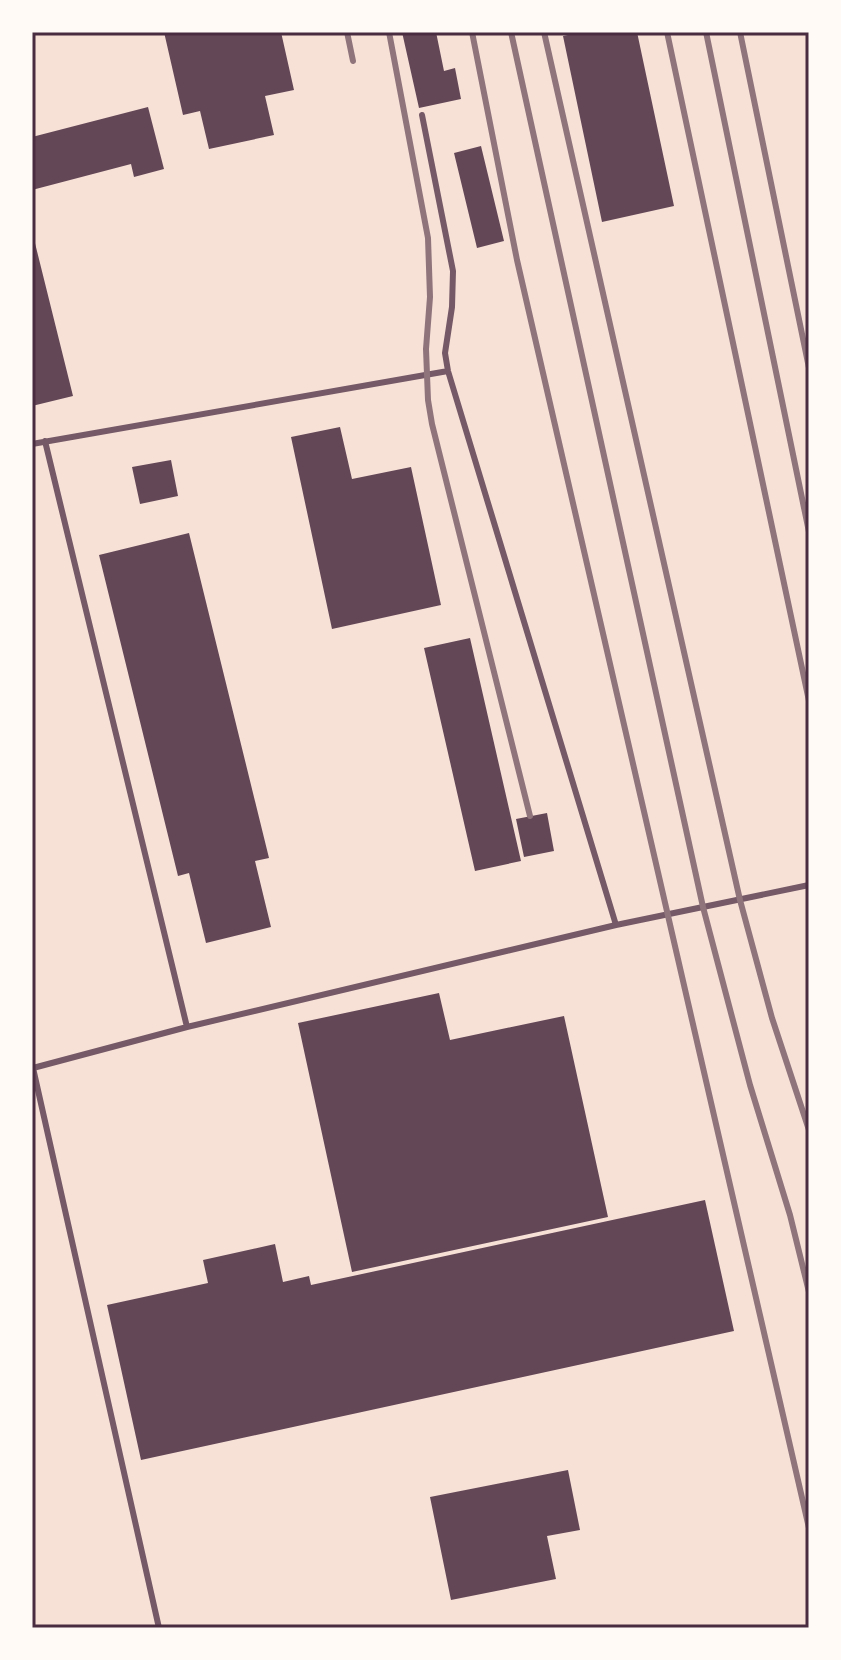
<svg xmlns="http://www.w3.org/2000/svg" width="841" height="1660" font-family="Lato,sans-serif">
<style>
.building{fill:#644757}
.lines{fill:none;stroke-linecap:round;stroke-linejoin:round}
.service{stroke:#755966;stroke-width:6}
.rail{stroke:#8f747c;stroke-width:6}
.neatline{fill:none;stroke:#4a2c40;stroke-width:3}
</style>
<rect width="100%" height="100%" fill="#f7e1d7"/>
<path class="building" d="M164,32h117l13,58 -29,6 9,39 -65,14 -9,-38 -17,4z
M402,32h34l8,39 11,-3 6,31 -42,9z
M582,32h55l37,174 -72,16 -39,-186z
M148,107l16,62 -30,8 -3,-13 -99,26v-53z
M481,146l23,95 -27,7 -23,-95z
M32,231l41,165 -41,10z
M340,427l12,52 59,-12 30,138 -109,24 -41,-192z
M171,460l7,36 -38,8 -8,-37z
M189,533l80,325 -14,3 16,66 -65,16 -17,-70 -11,3 -79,-321z
M470,638l51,223 -46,10 -51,-223z
M547,813l7,38 -30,6 -8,-38z
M439,993l11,47 114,-24 44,201 -256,55 -54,-249z
M705,1200l29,131 -593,129 -34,-155 101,-22 -5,-23 72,-16 8,38 26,-6 2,9z
M568,1470l12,60 -33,6 9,43 -105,21 -21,-103z"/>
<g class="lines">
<path class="service" d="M422,115l31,156 -1,36 -7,46 3,18 168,554
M45,441l142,586 -154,41 126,560
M32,444l416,-73
M187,1027l429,-102 193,-40"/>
<path class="rail" d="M347,32l6,29
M389,32l39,206 2,59 -4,52 2,51 4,24 98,392
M472,32l45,228 292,1268
M511,32l192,875 47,178 40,130 19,77
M544,32l196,868 32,118 37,112
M667,32l142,669
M706,32l103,500
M740,32l69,336"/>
</g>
<rect width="841" height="1660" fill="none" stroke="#fffaf5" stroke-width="68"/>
<rect x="34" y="34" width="773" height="1592" class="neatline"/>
</svg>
